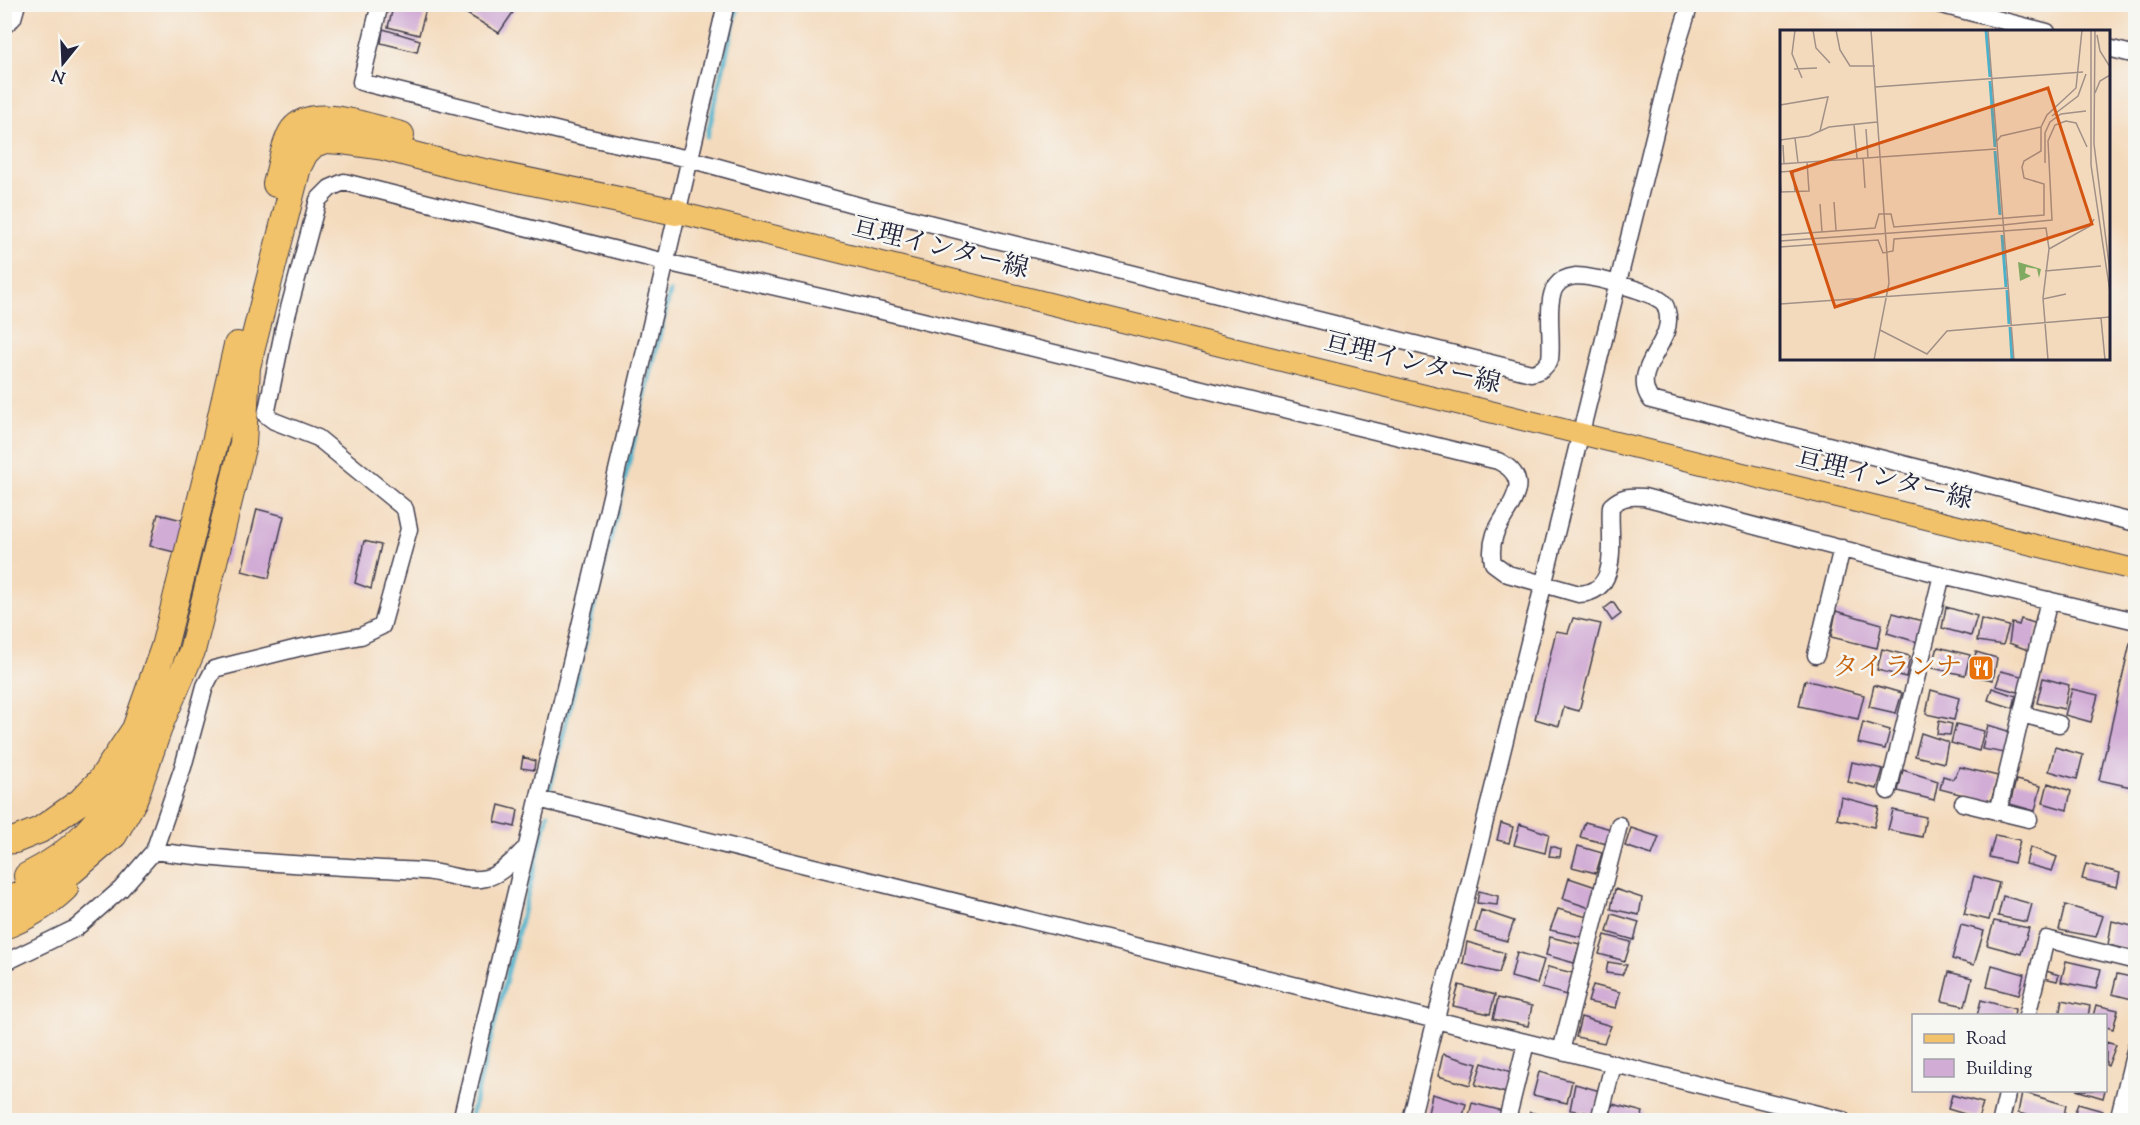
<svg xmlns="http://www.w3.org/2000/svg" width="2140" height="1125" font-family="'Sorts Mill Goudy','Noto Serif JP',serif">
<style>
.lines{fill:none;stroke-linecap:round;stroke-linejoin:round}
.stream{stroke:#4bb1ca;stroke-width:5}
.building{fill:#d1acd5}
.minor-casing{stroke:#423e4e;stroke-width:19}
.major-casing{stroke:#423e4e;stroke-width:23}
.highway-casing{stroke:#423e4e;stroke-width:28}
.minor{stroke:#fff;stroke-width:16}
.major{stroke:#f2c26a;stroke-width:21}
.highway{stroke:#f2c26a;stroke-width:26}
.labels{text-anchor:middle;dominant-baseline:central;stroke-width:5;stroke-linejoin:round;paint-order:stroke}
.street-label{font-size:26px;fill:#22223b;stroke:#f6f6f2}
.food-label{font-size:26px;fill:#c56008;stroke:#f6f6f2;text-anchor:end}
.inset-river{fill:none;stroke:#4bb1ca;stroke-width:3}
.inset-road{fill:none;stroke:#a09088;stroke-width:1.5}
.view{fill:#d45411;fill-opacity:0.15;stroke:#d45411;stroke-width:3}
.inset-edge{fill:none;stroke:#22223b;stroke-width:3}
</style>
<rect width="100%" height="100%" fill="#f6f6f2"/>
<filter id="ink" filterUnits="userSpaceOnUse"><feTurbulence type="fractalNoise" baseFrequency=".0167" numOctaves="2"/><feDisplacementMap in="SourceGraphic" scale="12" xChannelSelector="R" yChannelSelector="G"/><feConvolveMatrix kernelMatrix="1 2 1 2 8 2 1 2 1" color-interpolation-filters="sRGB"/></filter>
<filter id="wash" filterUnits="userSpaceOnUse"><feTurbulence type="fractalNoise" baseFrequency=".008" numOctaves="4" result="noise"/><feDisplacementMap in="SourceGraphic" scale="24" xChannelSelector="R" yChannelSelector="G"/><feGaussianBlur stdDeviation="1.35" result="paint"/><feColorMatrix in="noise" values="0 0 0 0 0 0 0 0 0 0 0 0 0 0 0 0 0 1.4 0 .05"/><feComposite in="paint" operator="in"/></filter>
<g filter="url(#wash)">
<rect width="100%" height="100%" fill="#f4dabc"/>
<g class="lines">
<path class="stream" d="M707,137l31,-133
M549,792l121,-500
M470,1120l78,-306"/>
</g>
<g id="blocks">
<path class="building" d="M394,4h17l15,5 -7,26 -31,-8z
M450,4h60l6,4 -17,25z
M383,29l37,11 -3,12 -36,-9z
M257,509l27,7 -15,62 -27,-7z
M158,514l76,19 -8,32 -76,-19z
M364,541l17,4 -10,44 -16,-6z
M1613,602l8,12 -9,7 -8,-12z
M1946,607l31,9 -6,20 -29,-8z
M1836,611l46,13 -5,24 -46,-11z
M1893,613l29,8 -5,21 -30,-9z
M1573,618l28,6 -22,87 -15,-4 -5,19 -24,-7 21,-88 12,2z
M1981,619l28,7 -6,19 -26,-4z
M2021,619l17,5 -5,28 -24,-9 3,-20 7,2z
M2130,643l6,1v144l-37,-8z
M1938,647l32,8 -5,20 -33,-7z
M1882,649l28,7 -4,21 -29,-7z
M1976,652l21,6 -4,22 -23,-5z
M2001,671l24,6 -4,16 -25,-7z
M2043,678l26,7 -5,24 -27,-6z
M1805,680l59,15 -6,24 -59,-13z
M1874,685l28,8 -6,20 -27,-6z
M1992,688l24,8 -3,12 -25,-8z
M2072,689l26,6 -7,27 -26,-7z
M1931,690l28,8 -5,22 -28,-6z
M1939,721l13,3 -2,11 -13,-1z
M1863,722l27,8 -5,19 -27,-6z
M1956,724l28,7 -5,20 -28,-8z
M1988,725l23,7 -6,21 -23,-4z
M1921,733l27,9 -4,21 -29,-7z
M2055,747l28,8 -6,24 -28,-8z
M523,757l12,4 -1,9 -13,-2z
M1852,762l31,7 -6,20 -29,-7z
M1960,767l38,9 -7,26 -51,-13 3,-13 10,3z
M1903,770l35,11 -4,19 -36,-9z
M2016,780l25,6 -6,25 -25,-7z
M2048,783l23,8 -4,19 -24,-7z
M1841,797l38,10 -5,20 -37,-8z
M499,805l19,5 -3,17 -20,-5z
M1893,810l33,7 -4,20 -34,-7z
M1585,822l26,7 -4,15 -27,-7z
M1501,823l12,4 -4,16 -12,-3z
M1520,824l29,10 -4,19 -31,-8z
M1631,828l28,9 -7,18 -27,-9z
M1995,835l25,5 -6,23 -25,-6z
M1551,846l10,3 -1,8 -11,-1z
M1578,846l24,7 -6,20 -24,-6z
M2030,847l27,10 -5,14 -26,-7z
M2086,864l34,9 -3,14 -35,-8z
M1974,876l25,7 -10,37 -25,-6z
M1569,878l27,9 -6,21 -27,-9z
M1615,889l27,9 -3,17 -28,-6z
M1479,891l19,5 -1,9 -20,-2z
M2003,896l29,8 -5,18 -29,-6z
M2065,905l38,11 -7,21 -37,-7z
M1558,909l33,9 -5,20 -36,-8z
M1481,910l33,11 -7,20 -32,-9z
M1612,914l27,8 -5,18 -27,-8z
M1994,921l35,7 -8,26 -34,-9z
M2112,921l24,6v24l-28,-6z
M1961,925l23,6 -10,34 -22,-6z
M1605,935l26,7 -6,19 -26,-7z
M1550,937l30,7 -6,19 -28,-8z
M1467,942l38,11 -6,20 -36,-9z
M1517,952l27,8 -7,24 -26,-7z
M2066,961l35,8 -5,20 -35,-7z
M1608,962l19,3 -5,10 -16,-2z
M1992,965l32,9 -5,21 -32,-8z
M1548,967l29,7 -7,22 -28,-8z
M2046,971l13,4 -2,6 -13,-3z
M1949,972l23,6 -7,28 -23,-5z
M2117,974l19,4v22l-24,-6z
M1459,985l36,10 -5,19 -37,-8z
M1593,985l27,7 -4,16 -28,-6z
M1498,998l34,8 -4,20 -35,-7z
M1981,1000l34,9 -1,7h-37z
M2062,1000l28,6 -2,10h-29z
M2096,1005l22,5 -5,19 -7,-2v-11h-13z
M1581,1017l30,9 -7,17 -28,-6z
M2106,1042l10,3 -8,21 -2,-1z
M1443,1054l34,10 -7,21 -32,-9z
M1482,1063l29,9 -5,21 -31,-8z
M1539,1072l33,9 -5,22 -34,-8z
M1575,1084l25,7 -4,23 -26,-4z
M2076,1090h29l-2,8z
M2022,1092l44,13 -3,15h-16l-29,-7z
M1432,1094l34,10 -4,16 -35,-2z
M1952,1095l31,8 -5,15 -30,-9z
M1472,1103l31,8 -2,9h-33z
M1613,1104l30,8 -2,8h-32z
M2078,1104l25,7 -2,9h-29z
M1530,1112l28,8h-31z"/>
</g>
</g>
<g filter="url(#ink)">
<use href="#blocks" fill-opacity="0" stroke="#423e4e" stroke-width="1.5"/>
<g class="lines">
<g class="minor-casing">
<path id="minor" d="M380,4l-19,78 215,53 113,24 171,47 671,167c10,-2 14,-5 19,-14 3,-19 -5,-59 6,-73 4,-6 12,-9 20,-10 16,0 70,14 84,24 4,2 6,6 7,11 9,32 -39,58 -16,89l485,123
M1938,4l109,28
M4,26l9,-8 4,-14
M2108,48l28,7
M1816,655l26,-107
M2022,714l37,10
M1888,791l54,-216
M538,799l1304,321
M1963,803l66,16
M1998,812l51,-212
M526,848c-12,11 -24,26 -40,30 -20,5 -43,-6 -63,-7 -90,-5 -180,-8 -269,-20l29,-84 22,-81 9,-17 84,-21 63,-12 21,-10 27,-97 -4,-20 -87,-71 -44,-17 -8,-6 18,-88 34,-127 12,-12 14,-6 321,80 217,49 616,150c8,4 17,10 19,20 4,15 -17,39 -22,53 -3,9 -4,19 -2,29l15,11 71,20c44,-2 29,-59 32,-88 11,-10 19,-10 33,-9l298,78 194,46
M4,963l72,-35 45,-39 33,-38
M2027,1016l19,-77 90,22
M1561,1051l58,-226
M461,1120l144,-598 121,-518
M1411,1120l264,-1068 15,-48
M1507,1120l19,-77
M1599,1120l14,-55
M2001,1120l7,-30
M2118,1120l18,-73"/>
</g>
<g class="major-casing">
<path id="major" d="M676,212l1460,358"/>
</g>
<g class="highway-casing">
<path id="highway" d="M276,184c4,-15 9,-43 17,-54 19,-26 82,-1 108,5
M4,841l11,-1 25,-10 41,-29 19,-20 35,-52 29,-82 52,-209 21,-93
M27,876c43,-21 76,-54 95,-98 4,-8 9,-17 11,-26
M4,898l32,-6 36,-21 42,-36 20,-35 27,-78 31,-71 51,-207 4,-77 51,-200 7,-14 9,-9 12,-4 15,1 42,6 73,19 220,46
M4,926c24,-9 43,-21 61,-38"/>
</g>
<use href="#minor" class="minor"/>
<use href="#major" class="major"/>
<use href="#highway" class="highway"/>
</g>
</g>
<defs>
<g id="restaurant-square" transform="scale(1.35)"><rect x="-9" y="-9" width="18" height="18" rx="4" fill="#e8710a" stroke="#f6f6f2"/><path d="M-5-6h1v4h1v-4h1v4h1v-4h1v5L-1.5 .5V6h-2V.5L-5-1ZM5-6V6H3V1.5H1.5Q1.5-4 5-6Z" fill="#fff"/></g>
</defs>
<g fill-rule="evenodd">
<use href="#restaurant-square" x="1981" y="668"/>
</g>
<g class="labels">
<g class="street-label">
<text transform="translate(940 249) rotate(14)">亘理インター線</text>
<text transform="translate(1412 364) rotate(14)">亘理インター線</text>
<text transform="translate(1884 480) rotate(14)">亘理インター線</text>
</g>
<g class="food-label">
<text x="1962" y="668">タイランナ</text>
</g>
</g>
<g transform="translate(1780 30)">
<rect width="330" height="330" fill="#f4dabc"/>
<path d="M238,232l23,7 -2,9 -2,-9 -11,-2 -1,6 6,3 -11,5z" fill="#80aa62"/>
<path class="inset-river" d="M206,0l4,47M210,51l5,66M215,121l5,64M222,205l4,52M227,260l2,34M230,297l2,33"/>
<path class="inset-road" d="M15,0l-3,24 10,24M33,0l3,18 14,15M56,0l4,20 10,16h25M91,0l18,253 -15,77M208,0l26,330M311,0v135l19,127M315,0l-1,114 16,128M317,5l3,16 10,16M14,39l23,-1M95,57l208,-15M315,63l5,-12 10,-6M0,75l48,-8 -8,34M272,86l26,-20 8,-22M74,94l3,34M261,97l6,-12 29,-27 6,-58M86,99l2,29M15,108l3,25M0,110l29,-4 20,-9 48,-5M3,115l1,19M83,128l2,30M265,133v-30l5,-11 11,-8 25,-3M0,134l216,-15M0,142l13,-1 2,21M0,147l1,15 28,-1 -2,-29M54,172l2,28M40,174l2,28M223,195l49,-5 -4,-79 7,-16 11,-4 10,2 11,24M0,205l95,-7 4,-14h12l3,13 150,-12v-31l-20,-6 -2,-11 2,-6 17,-10v-24l-40,9 -5,6M0,211l223,-16M0,217l98,-7 5,13 10,-2 1,-12 152,-11 3,21 -6,49 5,62M269,219l41,-23 4,-7M265,241l56,-5M263,269l23,-5M0,274l228,-16M321,288l4,42M100,300l47,24 20,-23 163,-14"/>
<path class="view" d="M268,58l44,136 -257,83 -44,-135z"/>
<rect width="330" height="330" class="inset-edge"/>
</g>
<rect width="2140" height="1125" fill="none" stroke="#f6f6f2" stroke-width="24"/>
<rect x="1912" y="1014" width="195" height="78" fill="#f6f6f2" stroke="#a1a1a9" stroke-width="1.5"/>
<rect x="1924" y="1034" width="30" height="9" fill="#f2c26a" stroke="#a1a1a9" stroke-width="1.5"/>
<text x="1966" y="1044" font-size="18" fill="#22223b">Road</text>
<rect x="1924" y="1059" width="30" height="18" fill="#d1acd5" stroke="#a1a1a9" stroke-width="1.5"/>
<text x="1966" y="1074" font-size="18" fill="#22223b">Building</text>
<g transform="translate(63 63) rotate(198)" stroke="#f6f6f2" stroke-width="4.5" paint-order="stroke">
<path d="M0-4.5L10 22L0 15L-10 22Z" fill="#22223b"/>
<text y="-9" font-size="16" font-weight="bold" text-anchor="middle" fill="#22223b">N</text>
</g>
</svg>
